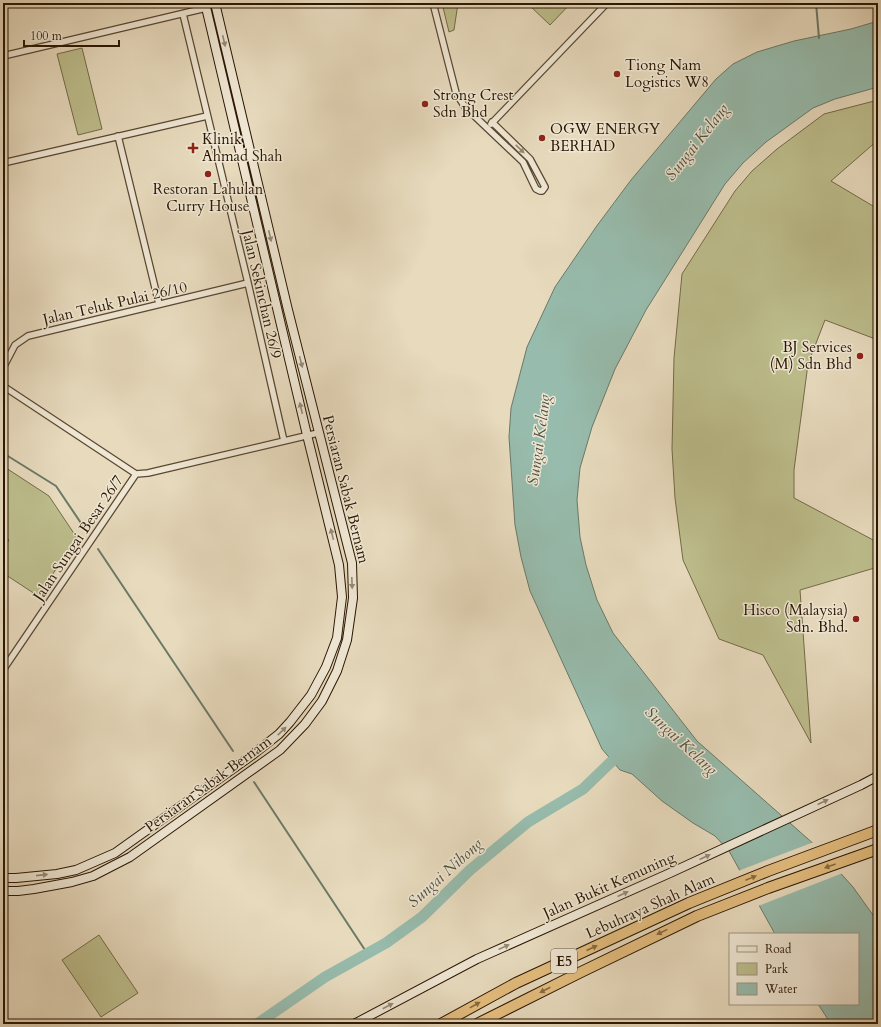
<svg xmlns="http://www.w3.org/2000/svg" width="881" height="1027" font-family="Cardo,serif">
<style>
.green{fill:#bdbd8c;stroke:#746a47}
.water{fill:#97bbac;stroke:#6b7968}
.pier{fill:#e7dabd}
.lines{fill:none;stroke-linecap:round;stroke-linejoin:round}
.stream{stroke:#6b7968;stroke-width:2}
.river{stroke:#97bbac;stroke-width:11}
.street-casing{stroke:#594731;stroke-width:8}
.secondary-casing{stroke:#2a1602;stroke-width:10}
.highway-casing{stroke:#2a1602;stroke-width:12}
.street{stroke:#efe7d4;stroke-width:5.5}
.secondary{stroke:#efe7d4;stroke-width:8}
.highway{stroke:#e4bd7e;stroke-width:10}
.oneway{fill:#968976}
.oneway2{fill:#876a40}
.poi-dot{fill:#8f2418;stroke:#efe7d4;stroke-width:1.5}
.labels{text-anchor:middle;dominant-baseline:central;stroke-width:3;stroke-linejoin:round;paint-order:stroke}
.shield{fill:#efe7d4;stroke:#655541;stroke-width:1}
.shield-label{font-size:14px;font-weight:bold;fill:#2a1602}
.poi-label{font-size:15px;fill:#2a1602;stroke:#efe7d4;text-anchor:start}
.street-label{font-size:15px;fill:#2a1602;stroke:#efe7d4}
.water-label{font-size:16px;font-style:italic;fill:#50503e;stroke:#efe7d4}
</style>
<rect width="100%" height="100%" fill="#e7dabd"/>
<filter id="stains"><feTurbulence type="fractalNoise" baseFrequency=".005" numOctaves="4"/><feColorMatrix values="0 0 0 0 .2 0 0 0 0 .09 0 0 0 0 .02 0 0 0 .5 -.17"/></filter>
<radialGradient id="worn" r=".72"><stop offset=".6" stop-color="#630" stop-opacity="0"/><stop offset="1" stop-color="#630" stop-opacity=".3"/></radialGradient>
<path class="green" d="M442,3h16l-4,27 -5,2z
M527,3h44l-21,22z
M82,48l20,81 -24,6 -21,-81z
M878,100v40l-47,41 47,28v131l-53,-20 -17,44 -14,106v28l83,44 1,25 -78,23 11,153 -48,-88 -44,-16 -36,-79 -8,-62 -3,-49 2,-91 8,-84 53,-83 17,-20 25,-22 47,-35z
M3,466l46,30 28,42 -39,58 -32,-21 -3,4v-29l6,-10 -6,-4z
M99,935l39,58 -37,24 -39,-57z"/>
<path class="water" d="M878,21v66l-43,12 -22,9 -47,34 -23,21 -18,21 -79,126 -31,59 -23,58 -12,41 -3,32 3,37 6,28 11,35 16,33 84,108 119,105 37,41 25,35v102h-47l-13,-20h40v-70h-83l-46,-83 -14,-15 -22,-13 -31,-22 -30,-27 -12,-4 -18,-21 -72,-158 -9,-34 -6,-32 -6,-88 2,-29 16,-61 28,-60 41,-60 35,-47 85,-101 17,-15 24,-12 37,-11 57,-12z"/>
<path class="pier" d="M814,842l29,31 -85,33 -20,-35z"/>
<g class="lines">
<path class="stream" d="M816,3l3,35
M3,453l53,33 31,46
M98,549l135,202
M254,782l113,171"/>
<path class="river" d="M257,1024l68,-47 61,-34 36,-26 48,-47 58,-48 55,-33 29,-28 11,-8"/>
<g class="street-casing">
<path id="street" d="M433,3l23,90 9,14 58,55 11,23 2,4 4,2h2l3,-4 -15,-28 -38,-37
M183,14l65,269 36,158
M3,56l203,-48
M491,124l116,-121
M118,136l41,168
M3,163l204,-47
M3,368l12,-23 13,-9 220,-53
M3,386l133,88
M3,670l133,-196 12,-1 170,-40"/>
</g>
<g class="secondary-casing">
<path id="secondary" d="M3,878h13l41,-4 19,-4 39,-17 136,-97 28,-22 11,-12 21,-27 15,-28 11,-29 5,-41 -3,-32 -32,-130 -102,-432
M3,891h15l16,-2 38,-7 21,-6 37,-19 150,-107 25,-26 17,-23 15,-30 10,-31 6,-42 -1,-35 -64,-253 -73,-307
M354,1024l123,-65 193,-86 191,-88 17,-9"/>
</g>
<g class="highway-casing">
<path id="highway" d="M441,1024l75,-41 173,-80 79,-32 110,-41
M477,1024l102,-51 118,-57 71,-28 110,-39"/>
</g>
<use href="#street" class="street"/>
<use href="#secondary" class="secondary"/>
<use href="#highway" class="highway"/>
</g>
<defs><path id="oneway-solid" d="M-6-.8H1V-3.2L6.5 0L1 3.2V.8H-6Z"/></defs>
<g class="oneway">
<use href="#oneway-solid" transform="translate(224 41) rotate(77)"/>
<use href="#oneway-solid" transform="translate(520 149) rotate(44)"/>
<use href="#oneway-solid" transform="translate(270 236) rotate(77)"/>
<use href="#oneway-solid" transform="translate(301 362) rotate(76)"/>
<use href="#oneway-solid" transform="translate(301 408) rotate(-103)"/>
<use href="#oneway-solid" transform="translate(332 534) rotate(-104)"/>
<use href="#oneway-solid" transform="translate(352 583) rotate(88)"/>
<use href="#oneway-solid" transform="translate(282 731) rotate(-44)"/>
<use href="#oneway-solid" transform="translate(823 802) rotate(-25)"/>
<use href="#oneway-solid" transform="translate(705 857) rotate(-25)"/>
<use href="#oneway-solid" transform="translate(42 875) rotate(-6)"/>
<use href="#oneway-solid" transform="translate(623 894) rotate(-24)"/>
<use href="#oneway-solid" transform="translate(504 947) rotate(-24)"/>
<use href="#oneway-solid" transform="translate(388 1006) rotate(-28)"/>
</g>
<g class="oneway2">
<use href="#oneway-solid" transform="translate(830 866) rotate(160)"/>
<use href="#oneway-solid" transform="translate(751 878) rotate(-22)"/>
<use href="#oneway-solid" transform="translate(662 932) rotate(154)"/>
<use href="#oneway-solid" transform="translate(592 948) rotate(-25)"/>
<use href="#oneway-solid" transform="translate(545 990) rotate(153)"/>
<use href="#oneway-solid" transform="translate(475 1005) rotate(-29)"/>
</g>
<g class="poi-dot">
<circle cx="617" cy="74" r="4"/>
<circle cx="425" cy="104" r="4"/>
<circle cx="542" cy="138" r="4"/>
<path d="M191 142h4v4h4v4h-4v4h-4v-4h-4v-4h4z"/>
<circle cx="208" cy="174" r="4"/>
<circle cx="860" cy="356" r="4"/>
<circle cx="856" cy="619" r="4"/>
</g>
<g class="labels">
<rect class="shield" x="551" y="949" width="26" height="24" rx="3"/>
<g class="shield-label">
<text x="564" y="961">E5</text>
</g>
<g class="poi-label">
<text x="625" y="65">Tiong Nam<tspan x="625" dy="17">Logistics W8</tspan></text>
<text x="433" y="95">Strong Crest<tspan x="433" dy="17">Sdn Bhd</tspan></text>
<text x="550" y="129">OGW ENERGY<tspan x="550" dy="17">BERHAD</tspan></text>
<text x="202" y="139">Klinik<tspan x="202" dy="17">Ahmad Shah</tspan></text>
<text x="208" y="189" text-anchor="middle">Restoran Lahulan<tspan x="208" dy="17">Curry House</tspan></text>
<text x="852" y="347" text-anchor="end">BJ Services<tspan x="852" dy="17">(M) Sdn Bhd</tspan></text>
<text x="848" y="610" text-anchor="end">Hisco (Malaysia)<tspan x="848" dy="17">Sdn. Bhd.</tspan></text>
</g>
<g class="street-label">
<text transform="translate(262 294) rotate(77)">Jalan Sekinchan 26/9</text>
<text transform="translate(115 303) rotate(-13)">Jalan Teluk Pulai 26/10</text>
<text transform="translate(346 489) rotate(76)">Persiaran Sabak Bernam</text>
<text transform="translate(78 538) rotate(-56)">Jalan Sungai Besar 26/7</text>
<text transform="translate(208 784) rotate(-36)">Persiaran Sabak Bernam</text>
<text transform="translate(609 885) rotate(-24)">Jalan Bukit Kemuning</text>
<text transform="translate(650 906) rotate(-24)">Lebuhraya Shah Alam</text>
</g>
<g class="water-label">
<text transform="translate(697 142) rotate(-52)">Sungai Kelang</text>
<text transform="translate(539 440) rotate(-82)">Sungai Kelang</text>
<text transform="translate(681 741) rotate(43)">Sungai Kelang</text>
<text transform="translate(445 873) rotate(-42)">Sungai Nibong</text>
</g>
</g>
<rect width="881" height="1027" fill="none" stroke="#e7dabd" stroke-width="16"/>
<rect x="4" y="4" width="873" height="1019" fill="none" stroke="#2a1602" stroke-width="2"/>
<rect x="8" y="8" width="865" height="1011" fill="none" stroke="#2a1602"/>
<rect x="729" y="933" width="130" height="72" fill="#efe7d4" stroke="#a09380"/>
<rect x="737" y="946" width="20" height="6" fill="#efe7d4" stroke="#a09380"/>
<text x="765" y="953" font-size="12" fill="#2a1602">Road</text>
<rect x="737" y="963" width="20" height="12" fill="#bdbd8c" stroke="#a09380"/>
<text x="765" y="973" font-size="12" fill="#2a1602">Park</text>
<rect x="737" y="983" width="20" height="12" fill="#97bbac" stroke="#a09380"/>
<text x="765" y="993" font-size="12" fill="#2a1602">Water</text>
<path d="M24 40v6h95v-6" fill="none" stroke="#2a1602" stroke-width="2"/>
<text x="30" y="40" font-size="12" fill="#2a1602" stroke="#efe7d4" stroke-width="3" paint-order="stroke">100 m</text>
<rect width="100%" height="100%" filter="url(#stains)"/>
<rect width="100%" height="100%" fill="url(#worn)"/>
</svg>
